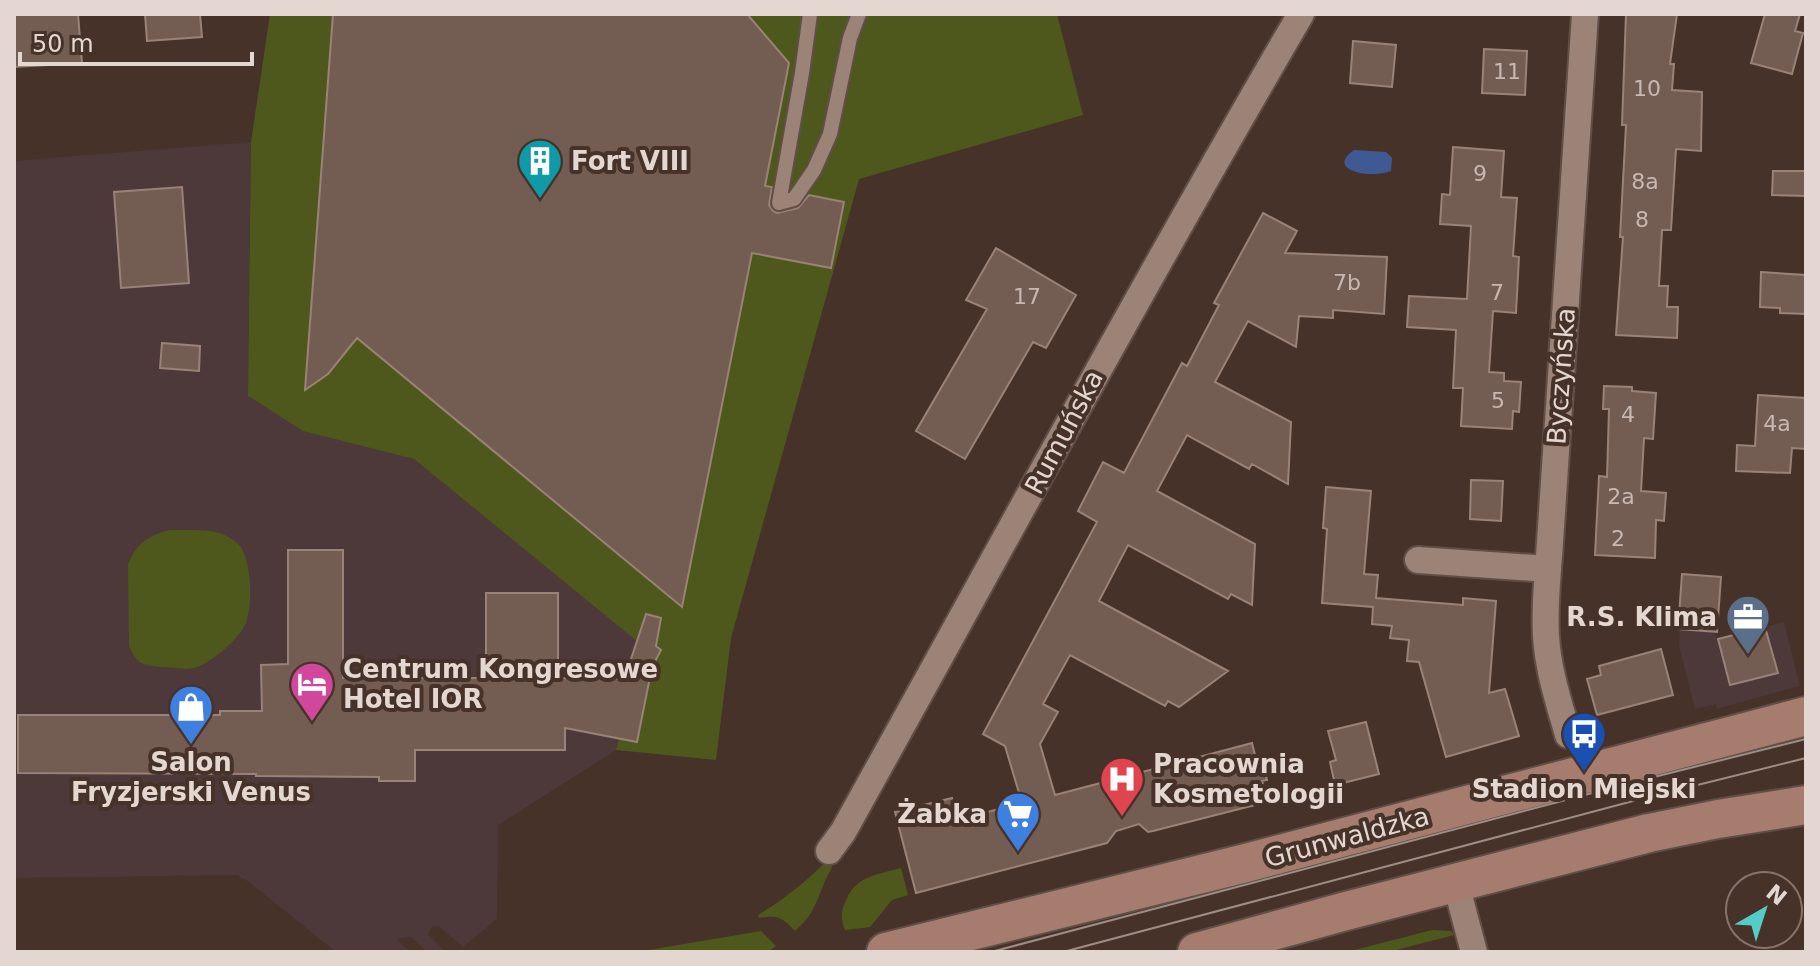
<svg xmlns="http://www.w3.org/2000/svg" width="1820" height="966" font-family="'DejaVu Sans',sans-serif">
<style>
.commercial{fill:#4d383a}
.green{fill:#4f581c}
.water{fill:#3f5994}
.building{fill:#735c52;stroke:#9a8277;stroke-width:2}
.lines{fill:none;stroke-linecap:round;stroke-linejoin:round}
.lane-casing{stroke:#604e47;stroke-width:18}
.street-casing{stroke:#604e47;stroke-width:30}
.secondary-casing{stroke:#604e47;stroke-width:42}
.lane{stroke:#9b8378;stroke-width:14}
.street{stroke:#9b8378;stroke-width:26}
.secondary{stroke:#a57c6e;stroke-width:38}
.tram{stroke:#9d8d85;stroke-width:2}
.labels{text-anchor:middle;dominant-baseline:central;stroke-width:8;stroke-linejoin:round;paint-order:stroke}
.number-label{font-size:22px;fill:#c8b8b1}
.poi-label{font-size:26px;font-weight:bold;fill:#e4d7d1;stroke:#463228;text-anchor:start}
.street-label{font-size:26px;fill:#e4d7d1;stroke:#463228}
</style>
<rect width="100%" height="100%" fill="#463228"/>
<path class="commercial" d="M251,142l-3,254 56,35 110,28 230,188 -28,103 -118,75 -1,94 -34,28 -23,-20 -6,-1 -4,3 -2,5 17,18h-17l-18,-15 -14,2 15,13h-75l-87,-70 -12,-7 -223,3v-717z
M1682,574l39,3 -2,22 -9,32 8,8 66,-17 16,64 -83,23 -1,-5 -21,5 -16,-63z"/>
<path class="green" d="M270,14h787l26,101 -224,64 -128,459 -15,122 -100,-10 28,-103 -230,-188 -111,-28 -55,-35 3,-254z
M170,530c14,0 37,-1 50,3 6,2 16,8 20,13 12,15 13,62 5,79 -7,15 -36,40 -52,43 -9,2 -21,-1 -31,-1 -20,-2 -24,-2 -33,-21l-1,-82c9,-21 21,-29 42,-34z
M833,854c0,19 -4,16 -10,32 -8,20 -11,30 -28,45 -13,-14 -17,-16 -36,-13l-1,-3c28,-17 53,-37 75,-61z
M901,868l7,27 -16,5 -22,27 -25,3c-5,-12 -4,-20 2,-32 10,-22 32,-24 54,-30z
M1432,930l19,1 3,4 -65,17h-42z
M761,931l15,15 -8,6h-131z"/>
<path class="water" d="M1354,150l32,2 6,6 -1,13c-19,8 -67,0 -37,-21z"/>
<path class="building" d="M14,14h64l4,49 -68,4z
M145,14h55l2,23 -55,4z
M333,14h414l42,49 -24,123 7,1 -3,18 4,6 4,2 21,-5 11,-13 35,7 -13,66 -79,-15 -70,354 -325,-269 -29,36 -23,16z
M1626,14h51l-7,50h4l-2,26 30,2 -1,59 -25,-2 -5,81h-9l-3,56h9l-1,21h11l-1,31 -61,-3 7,-98h-3l6,-112h-4z
M1765,14h35l-5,17 8,2 -11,41 -41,-11z
M1353,41l43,4 -4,42 -42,-4z
M1484,49l43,2 -2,44 -43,-2z
M1453,147l51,4 -3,46 16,1 -4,58 6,1 -3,56 -23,-2 -4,61 15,1v8l17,1 -2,30 -6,-1 -1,18 -51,-3 2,-38h-10l3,-58 -49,-3 2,-31 58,3 4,-73 -31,-2 2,-30 8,1z
M1773,171h33v25l-34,-1z
M182,187l7,96 -68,5 -7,-96z
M1263,213l34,18 -12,22 102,4 -3,57 -51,-4v8l-34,-2 -3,31 -48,-26 -33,61 76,40 -3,62 -36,-20 -3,5 -62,-34 -30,56 98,53 -3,61 -21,-11 -3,5 -100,-54 -29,56 129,70 -49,36 -11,-6 -3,5 -95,-51 -27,49 15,8 -18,32 15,51 197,-52 4,16 6,-1 5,22 -5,1 5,21 -114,29 -5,1 -9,-8 -23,7 -9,12 -191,50 -21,-81 57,-14 5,22 65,-17 -17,-57 -22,-12 114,-212 -19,-11 25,-49 21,11 58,-110 5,3 32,-61 -5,-2z
M996,248l80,47 -30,53 -13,-6 -68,117 -49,-28 71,-122 -21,-9z
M1761,272l45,3v39l-26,-1v-5l-20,-1z
M162,343l38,3 -1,25 -39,-3z
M1604,386l28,1v4l24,2 -3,46 -9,-1 -3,53 25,2 -2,28 -8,-1 -1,38 -60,-3 4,-79 8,1 2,-68h-6z
M1758,395l48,3v51l-14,-1 -2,25 -54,-2 1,-26 18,1z
M1471,480l32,1 -2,40 -31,-2z
M1326,487l45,4 -7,83 14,1 -2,23 87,7v-7l33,3 -7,92 16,-4 14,47 -73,21 -27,-95 -12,-1 2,-21 -19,-2 2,-12 -20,-2 1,-17 -51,-4 5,-74 -4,-1z
M288,550h55v128h143v-85h72v85l34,1 6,-5 26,6 22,-66 15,4 -5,28 5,4 -9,17 -15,75 -72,-14v22h-150v31h-36v-4l-123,-1v-2l-238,-1v-58h202v-4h42l-1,-46 27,-1z
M1682,574l39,3 -4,55 -39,-3z
M1765,627l13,46 -48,12 -12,-46z
M1661,649l12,46 -76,20 -10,-36 14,-4 -2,-9z
M1366,722l13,52 -44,11 -5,-23 6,-2 -8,-29z"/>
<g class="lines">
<g class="lane-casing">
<path id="lane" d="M810,14l-8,59 -23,130 15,-4 20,-29 16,-36 20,-96 9,-24"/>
</g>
<g class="street-casing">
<path id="street" d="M1418,560l130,9
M1568,735c-9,-32 -20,-65 -22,-99 -2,-31 2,-63 4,-94l35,-528
M829,851l14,-19c152,-273 300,-548 458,-818
M1456,884l18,68"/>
</g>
<g class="secondary-casing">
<path id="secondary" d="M886,952l356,-88 564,-148
M1197,952l149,-41 303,-78 69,-14 88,-14"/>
</g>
<use href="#lane" class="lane"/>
<use href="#street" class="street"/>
<use href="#secondary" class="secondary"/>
<path class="tram" d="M991,952l643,-170 172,-43
M1063,952l574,-152 169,-42"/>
</g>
<defs>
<g id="building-pin" transform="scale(2.3)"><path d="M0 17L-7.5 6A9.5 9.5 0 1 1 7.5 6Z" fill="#0f9aa8" stroke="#463228"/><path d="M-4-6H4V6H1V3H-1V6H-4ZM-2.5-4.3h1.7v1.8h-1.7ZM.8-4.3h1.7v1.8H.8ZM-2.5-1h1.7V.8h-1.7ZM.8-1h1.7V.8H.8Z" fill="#fff"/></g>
<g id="office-pin" transform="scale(2.3)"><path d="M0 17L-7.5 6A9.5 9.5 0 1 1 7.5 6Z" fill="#5c6f8a" stroke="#463228"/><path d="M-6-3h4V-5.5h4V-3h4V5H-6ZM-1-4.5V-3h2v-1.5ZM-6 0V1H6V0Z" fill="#fff"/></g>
<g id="hotel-pin" transform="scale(2.3)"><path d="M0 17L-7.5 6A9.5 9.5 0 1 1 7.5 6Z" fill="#d1479c" stroke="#463228"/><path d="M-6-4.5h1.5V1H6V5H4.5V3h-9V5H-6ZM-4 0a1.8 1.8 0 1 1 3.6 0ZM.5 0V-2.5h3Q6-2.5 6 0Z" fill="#fff"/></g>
<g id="shop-pin" transform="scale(2.3)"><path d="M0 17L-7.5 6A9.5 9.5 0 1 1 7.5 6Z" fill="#3f7fe0" stroke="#463228"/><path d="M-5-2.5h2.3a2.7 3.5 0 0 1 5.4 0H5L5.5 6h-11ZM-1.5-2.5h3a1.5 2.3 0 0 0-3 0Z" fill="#fff"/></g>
<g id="bus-pin" transform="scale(2.3)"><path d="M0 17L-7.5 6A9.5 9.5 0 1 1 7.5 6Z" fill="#1a4fb4" stroke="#463228"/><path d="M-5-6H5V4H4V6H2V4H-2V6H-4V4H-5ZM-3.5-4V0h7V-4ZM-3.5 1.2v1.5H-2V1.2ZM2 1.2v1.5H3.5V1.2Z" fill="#fff"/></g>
<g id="hospital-pin" transform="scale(2.3)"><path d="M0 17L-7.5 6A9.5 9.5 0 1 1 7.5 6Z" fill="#e0444e" stroke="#463228"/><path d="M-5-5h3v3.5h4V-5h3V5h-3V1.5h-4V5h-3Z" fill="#fff"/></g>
<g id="supermarket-pin" transform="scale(2.3)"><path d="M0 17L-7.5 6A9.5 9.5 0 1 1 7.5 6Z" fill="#3f7fe0" stroke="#463228"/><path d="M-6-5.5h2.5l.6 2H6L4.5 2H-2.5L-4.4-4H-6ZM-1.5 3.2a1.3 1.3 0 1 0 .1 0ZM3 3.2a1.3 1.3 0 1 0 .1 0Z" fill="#fff"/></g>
</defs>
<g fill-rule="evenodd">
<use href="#building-pin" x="540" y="161"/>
<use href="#office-pin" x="1748" y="617"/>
<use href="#hotel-pin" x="312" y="684"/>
<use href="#shop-pin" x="191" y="707"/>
<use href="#bus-pin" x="1584" y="734"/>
<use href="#hospital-pin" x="1122" y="779"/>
<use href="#supermarket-pin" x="1018" y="814"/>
</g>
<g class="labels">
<g class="number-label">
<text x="1507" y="71">11</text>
<text x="1647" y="88">10</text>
<text x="1480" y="173">9</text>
<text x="1645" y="181">8a</text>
<text x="1642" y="219">8</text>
<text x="1347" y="282">7b</text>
<text x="1497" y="292">7</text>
<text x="1027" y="296">17</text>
<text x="1498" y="400">5</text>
<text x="1628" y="414">4</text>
<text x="1777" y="423">4a</text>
<text x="1621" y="496">2a</text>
<text x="1618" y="538">2</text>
</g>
<g class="poi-label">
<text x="571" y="161">Fort VIII</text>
<text x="1717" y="617" text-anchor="end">R.S. Klima</text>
<text x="343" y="669">Centrum Kongresowe<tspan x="343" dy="30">Hotel IOR</tspan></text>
<text x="191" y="762" text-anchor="middle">Salon<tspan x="191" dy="30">Fryzjerski Venus</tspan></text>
<text x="1153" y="764">Pracownia<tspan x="1153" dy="30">Kosmetologii</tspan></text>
<text x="1584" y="789" text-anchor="middle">Stadion Miejski</text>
<text x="987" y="814" text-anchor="end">Żabka</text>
</g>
<g class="street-label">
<text transform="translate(1561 376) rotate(-86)">Byczyńska</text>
<text transform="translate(1064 432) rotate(-62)">Rumuńska</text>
<text transform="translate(1347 837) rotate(-15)">Grunwaldzka</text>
</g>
</g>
<rect width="1820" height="966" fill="none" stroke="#e4d7d1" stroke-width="32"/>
<g transform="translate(1764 910) rotate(39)"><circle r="38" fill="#463228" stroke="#85746c" stroke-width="2"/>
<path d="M0-6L14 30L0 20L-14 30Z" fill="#55cdc6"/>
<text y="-12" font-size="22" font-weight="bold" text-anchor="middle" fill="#e4d7d1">N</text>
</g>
<path d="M20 52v12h232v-12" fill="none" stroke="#e4d7d1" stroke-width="4"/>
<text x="32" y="52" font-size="24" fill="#e4d7d1" stroke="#463228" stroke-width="6" paint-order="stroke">50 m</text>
</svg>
